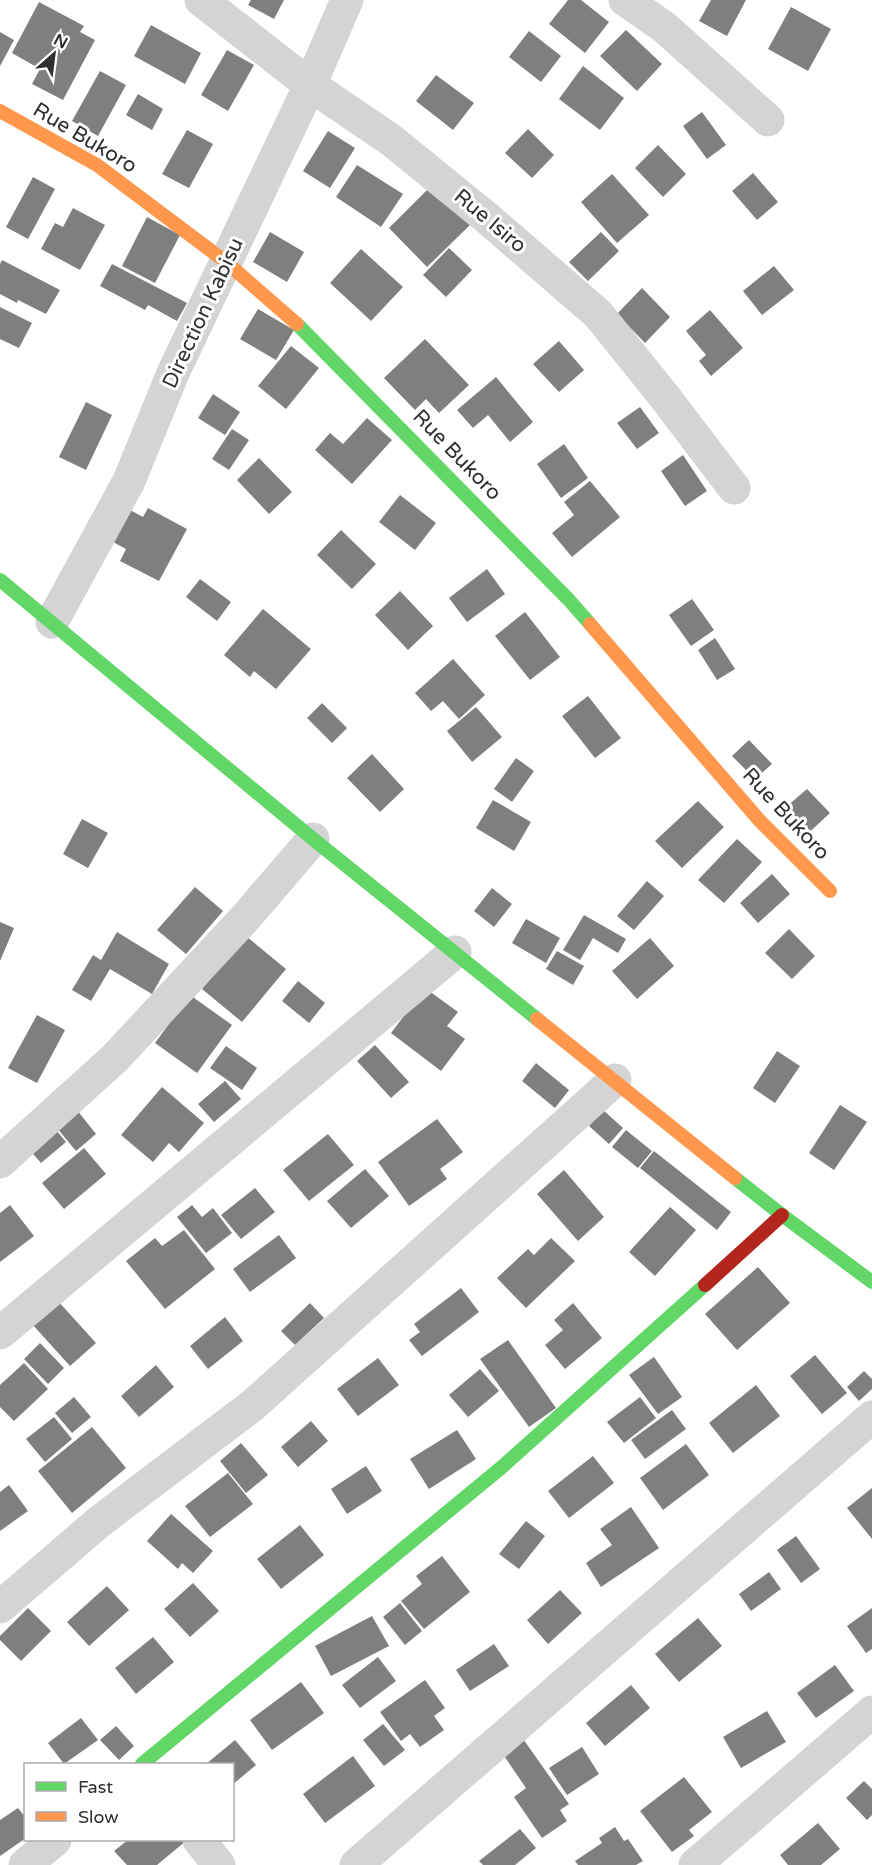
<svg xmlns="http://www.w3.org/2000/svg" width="872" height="1865" font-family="'Varela Round',sans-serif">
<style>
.building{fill:#7f7f7f}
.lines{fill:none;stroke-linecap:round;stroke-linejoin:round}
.street{stroke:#d4d4d4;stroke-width:33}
.fast{stroke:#63d668;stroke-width:14}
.slow{stroke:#ff974d;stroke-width:14}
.jam{stroke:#b3261e;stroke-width:14}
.labels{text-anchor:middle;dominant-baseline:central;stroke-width:6;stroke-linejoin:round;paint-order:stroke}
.street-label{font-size:21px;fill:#2f2f2f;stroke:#fff}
</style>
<rect width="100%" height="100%" fill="#fff"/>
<path class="building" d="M251,0h33l-10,19 -26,-14z
M568,0h13l28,22 -24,31 -36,-29z
M711,0h35l-19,36 -28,-15z
M39,2l45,24 -4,6 15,8 -32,60 -31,-16 8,-15 -28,-16z
M791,7l40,22 -23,42 -40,-22z
M151,25l50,28 -16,31 -51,-28z
M626,30l36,34 -25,27 -37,-35z
M529,31l32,25 -20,26 -32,-25z
M0,32l14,8 -14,26z
M227,50l27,15 -26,46 -27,-16z
M583,66l41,32 -24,32 -41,-31z
M100,71l26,14 -28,51 -26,-15z
M436,75l38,28 -21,27 -37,-29z
M138,94l25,15 -11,21 -26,-15z
M702,112l24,33 -19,14 -24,-33z
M528,129l26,26 -22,23 -27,-25z
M187,130l26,14 -24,44 -27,-14z
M328,131l27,17 -25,40 -27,-17z
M658,145l28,29 -23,23 -28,-29z
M357,165l46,29 -22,33 -45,-30z
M753,173l25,29 -21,18 -25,-29z
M612,174l37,41 -32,28 -36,-41z
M33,177l22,12 -27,50 -22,-12z
M431,186l39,39 -43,42 -38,-39z
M73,208l32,17 -25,45 -39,-21 14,-26 8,4z
M147,217l33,18 -25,48 -33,-17z
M270,232l34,20 -17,30 -34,-20z
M601,232l18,19 -31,30 -19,-19z
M449,248l23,22 -26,27 -23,-22z
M361,249l42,38 -32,34 -41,-38z
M2,260l58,30 -14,24 -28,-14 -1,3 -17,-9v-30z
M112,264l75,39 -10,18 -29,-16 -3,5 -45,-24z
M774,266l20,24 -32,25 -19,-24z
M642,288l28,29 -25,26 -28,-29z
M0,307l32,16 -13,25 -19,-9z
M258,309l36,21 -18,30 -36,-21z
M710,310l33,38 -32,28 -12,-15 7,-6 -20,-24z
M425,339l44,46 -30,28 -13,-14 -11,11 -31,-32z
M559,341l25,29 -25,22 -26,-28z
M291,346l28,22 -33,41 -28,-23z
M496,377l37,45 -23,20 -22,-27 -15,13 -16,-18z
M213,394l27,18 -15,23 -27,-17z
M86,402l26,13 -26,55 -27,-13z
M640,407l19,26 -22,16 -20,-26z
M367,418l25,22 -40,44 -37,-34 15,-17 13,11z
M232,429l17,11 -20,30 -17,-11z
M564,444l24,34 -27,20 -24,-34z
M683,455l24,36 -22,15 -24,-35z
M259,458l33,34 -23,22 -32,-34z
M590,481l30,36 -48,40 -20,-24 22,-18 -10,-13z
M400,495l36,28 -21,27 -36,-28z
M148,508l39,21 -28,52 -39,-20 6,-12 -13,-7 17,-32 13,7z
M341,530l35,34 -24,25 -35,-34z
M487,569l18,25 -38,28 -18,-24z
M200,579l31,23 -14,19 -31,-24z
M400,591l33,35 -25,24 -33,-35z
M692,599l22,31 -23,16 -22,-31z
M263,609l48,40 -35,40 -22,-18 -4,6 -26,-22z
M525,612l35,45 -30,23 -35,-44z
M715,638l20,31 -18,11 -19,-30z
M453,659l32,36 -26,24 -16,-18 -12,10 -16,-18z
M588,696l33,42 -26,20 -33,-42z
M322,703l25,25 -15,15 -25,-25z
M476,707l26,30 -30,25 -25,-31z
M749,740l23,24 -17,15 -23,-23z
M372,754l32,35 -24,23 -33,-34z
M516,758l18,13 -22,31 -18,-13z
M807,789l23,24 -29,27 -23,-26z
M493,800l38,22 -17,29 -38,-23z
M698,801l26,26 -42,41 -27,-27z
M82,819l26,14 -20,35 -25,-14z
M737,839l25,23 -38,41 -26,-23z
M772,874l18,20 -32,29 -18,-20z
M647,881l17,15 -30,34 -17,-14z
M195,887l28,24 -37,43 -29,-24z
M492,888l20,16 -18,23 -20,-16z
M584,915l42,24 -8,14 -25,-15 -13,22 -17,-10z
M526,919l34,19 -14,25 -34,-20z
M0,922l14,6 -14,33z
M789,929l26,27 -23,23 -27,-26z
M117,932l52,32 -17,30 -42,-25 -19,32 -19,-11 21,-35 8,5z
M241,932l45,37 -44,53 -40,-33 18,-22z
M650,938l24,28 -37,33 -25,-28z
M557,951l27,15 -11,19 -27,-16z
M298,981l27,22 -16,20 -27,-22z
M425,988l33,24 -11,14 18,13 -24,32 -50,-38z
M190,995l42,30 -35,48 -42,-30z
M37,1015l28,15 -28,53 -29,-15z
M375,1045l34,37 -18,16 -34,-37z
M226,1046l31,22 -15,22 -32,-22z
M777,1051l23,15 -25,37 -22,-15z
M536,1063l33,27 -14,18 -33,-27z
M225,1081l16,18 -27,23 -16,-18z
M162,1087l42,36 -25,29 -10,-9 -16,19 -32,-27z
M73,1105l23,29 -20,17 -24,-29z
M840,1105l27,17 -33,48 -25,-17z
M603,1110l20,18 -14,16 -20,-18z
M437,1119l26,33 -23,17 7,10 -38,27 -31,-44z
M52,1125l14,17 -25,21 -14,-16z
M626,1130l26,21 -14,17 -26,-21z
M328,1134l26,31 -45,36 -26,-31z
M84,1148l22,26 -42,35 -22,-26z
M654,1151l77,61 -14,18 -77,-62z
M365,1169l24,27 -38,32 -24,-27z
M564,1170l40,47 -26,24 -41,-47z
M255,1188l20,24 -34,27 -20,-24z
M10,1205l24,31 -34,26v-49z
M192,1205l10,12 11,-9 19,25 -26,20 -29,-36z
M670,1207l26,23 -41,46 -26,-24z
M184,1230l31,39 -50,40 -39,-48 29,-23 7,8z
M279,1235l17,23 -46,34 -17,-23z
M551,1238l24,23 -49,47 -29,-30 31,-29 6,6z
M758,1267l32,36 -53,47 -32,-36z
M461,1288l18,24 -57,44 -13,-16 11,-8 -6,-8z
M58,1301l38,42 -26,23 -38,-42z
M310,1303l14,15 -29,27 -14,-14z
M573,1303l29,35 -37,31 -20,-24 18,-15 -9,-10z
M225,1317l18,24 -35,28 -18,-23z
M508,1340l48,68 -27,19 -49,-68z
M40,1343l24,25 -16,16 -24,-25z
M815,1355l32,38 -25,21 -32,-38z
M654,1357l28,40 -24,17 -29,-39z
M378,1358l21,27 -41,31 -21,-27z
M24,1363l24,26 -34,32 -14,-14v-22z
M156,1365l18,22 -35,30 -18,-21z
M480,1369l19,22 -31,26 -19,-22z
M864,1371l8,8v10l-13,12 -12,-14z
M756,1385l24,31 -47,37 -24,-30z
M74,1397l17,20 -19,16 -17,-20z
M640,1397l16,21 -32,25 -17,-21z
M672,1410l14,19 -41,30 -14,-19z
M54,1417l18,22 -27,23 -19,-23z
M311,1421l17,20 -30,26 -17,-20z
M92,1427l34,41 -54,45 -34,-42z
M457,1430l19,29 -47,30 -19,-30z
M241,1443l27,32 -22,18 -26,-32z
M686,1444l23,31 -46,35 -23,-32z
M593,1456l21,27 -45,35 -21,-27z
M366,1466l16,25 -35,23 -16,-25z
M228,1473l25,31 -43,33 -25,-31z
M9,1485l19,26 -28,20v-39z
M872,1488v51l-25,-31z
M631,1507l28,41 -58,39 -15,-24 26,-18 -12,-16z
M171,1514l42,37 -20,22 -11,-10 -4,6 -31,-28z
M526,1521l19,15 -26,33 -20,-15z
M300,1525l24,30 -43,34 -24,-30z
M796,1536l24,33 -19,14 -24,-33z
M442,1556l28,36 -46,37 -23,-28 21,-17 -6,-8z
M769,1572l12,17 -30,22 -12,-17z
M193,1583l26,28 -29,26 -26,-28z
M107,1586l22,24 -40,36 -22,-24z
M560,1590l22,23 -34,31 -21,-24z
M400,1603l22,28 -17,14 -22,-28z
M28,1608l23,23 -30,30 -21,-21v-4z
M872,1608v41l-6,4 -19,-27z
M372,1616l17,30 -58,30 -16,-30z
M698,1618l24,28 -43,36 -24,-28z
M153,1637l21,25 -38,32 -21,-26z
M494,1644l15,22 -39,25 -14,-21z
M378,1657l18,24 -36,27 -18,-23z
M835,1665l19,26 -38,27 -19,-25z
M425,1680l20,28 -11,8 10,14 -24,17 -10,-13 -9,7 -21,-29z
M301,1682l23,31 -52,37 -22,-30z
M631,1685l19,23 -45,38 -19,-23z
M767,1711l19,31 -45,26 -18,-31z
M81,1718l17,22 -34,24 -16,-21z
M383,1724l22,26 -21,16 -21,-26z
M116,1726l18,20 -15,14 -19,-20z
M521,1736l48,68 -9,6 7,11 -25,17 -28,-41 12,-9 -26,-38z
M235,1740l21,25 -24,20v-21h-26z
M582,1747l17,27 -32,21 -18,-27z
M353,1756l22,30 -50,37 -22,-29z
M684,1777l28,35 -23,18 5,6 -22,16 -32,-41z
M864,1781l8,8v26l-5,5 -21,-22z
M18,1808l8,10v20l-26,18v-36z
M818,1823l22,26 -19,16h-33l-8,-10z
M615,1827l9,14 4,-2 15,22 -7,4h-58l-3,-4 27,-18 -3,-5z
M520,1829l16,19 -21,17h-32l-4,-4z
M128,1840h59l-30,25h-30l-13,-14z"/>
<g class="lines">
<path class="street" d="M201,0l109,85 81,55 96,78 111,96 66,82 70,92
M625,0l39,27 104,93
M52,622l77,-141 44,-108 137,-288 37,-85
M0,1162l115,-104 131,-141 67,-78
M0,1333l455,-381
M0,1607l99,-85 154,-117 362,-325
M199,1840l20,25
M25,1865l30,-25
M356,1865l516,-448
M695,1865l177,-153"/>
<path class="fast" d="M297,324l272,276 21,24
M0,580l313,259 224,180
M735,1178l47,37 90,67
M142,1764l360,-297 203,-182"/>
<path class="slow" d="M0,111l97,54 129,97 71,62
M590,624l169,196 71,71
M537,1019l198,159"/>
<path class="jam" d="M705,1285l77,-70"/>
</g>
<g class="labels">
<g class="street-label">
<text transform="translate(85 138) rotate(31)">Rue Bukoro</text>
<text transform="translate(490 221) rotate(40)">Rue Isiro</text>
<text transform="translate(203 313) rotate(-65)">Direction Kabisu</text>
<text transform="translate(457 455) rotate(46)">Rue Bukoro</text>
<text transform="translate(786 814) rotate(47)">Rue Bukoro</text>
</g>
</g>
<rect x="24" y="1763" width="210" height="78" fill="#ffffff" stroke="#acacac" stroke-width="1.5"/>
<rect x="36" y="1782" width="30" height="9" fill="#63d668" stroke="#acacac" stroke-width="1.5"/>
<text x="78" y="1793" font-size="18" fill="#2f2f2f">Fast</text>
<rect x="36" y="1812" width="30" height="9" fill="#ff974d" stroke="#acacac" stroke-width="1.5"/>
<text x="78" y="1823" font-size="18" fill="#2f2f2f">Slow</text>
<g transform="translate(54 54) rotate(28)" stroke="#ffffff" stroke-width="4.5" paint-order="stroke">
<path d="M0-4.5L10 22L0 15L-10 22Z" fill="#2f2f2f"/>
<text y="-9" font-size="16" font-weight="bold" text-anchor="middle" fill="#2f2f2f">N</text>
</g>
</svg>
